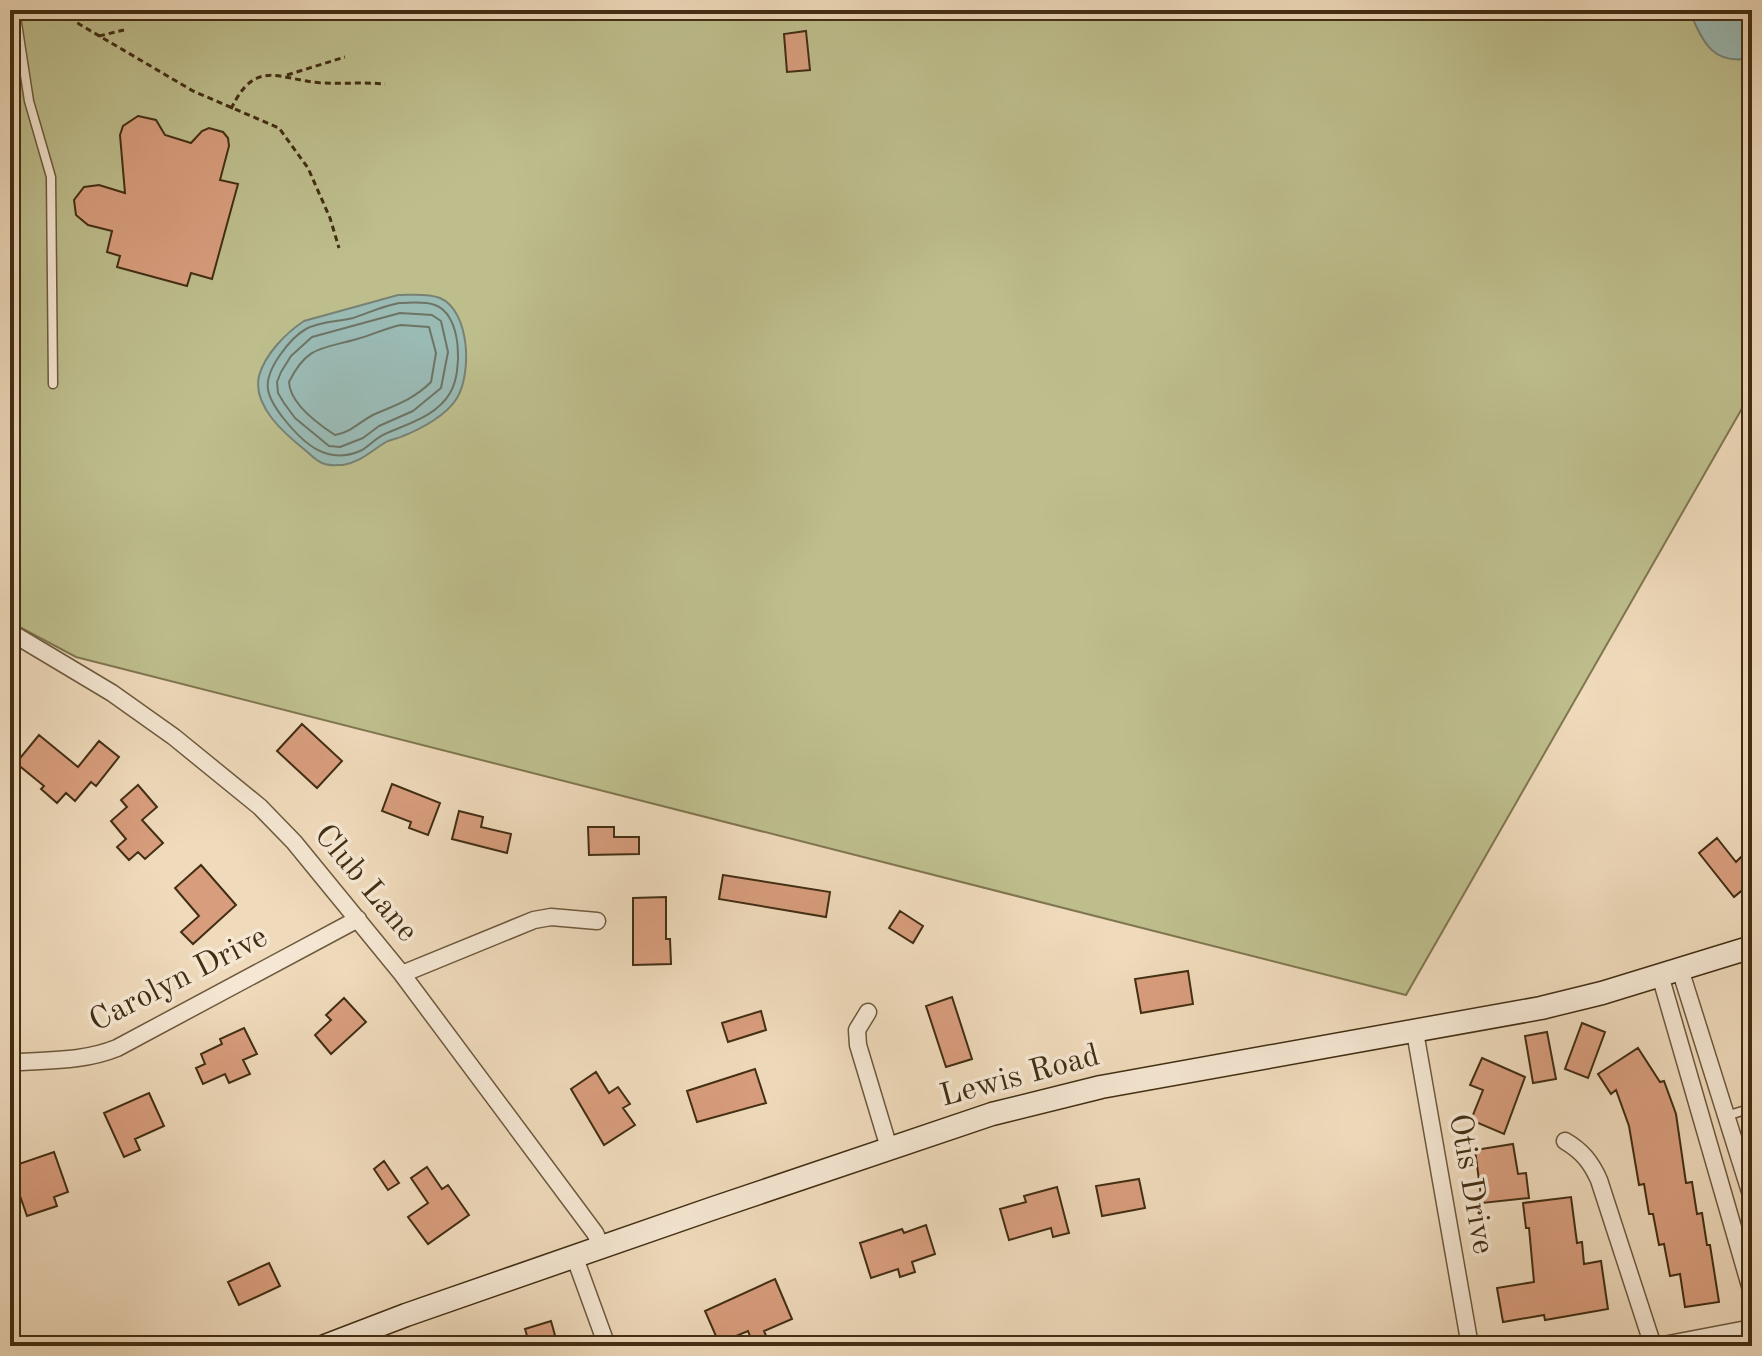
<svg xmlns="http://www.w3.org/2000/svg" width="1762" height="1356" font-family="'Old Standard TT',serif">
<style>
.green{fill:#bebe8d;stroke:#807650;stroke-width:2}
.water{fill:#9abab4;stroke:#778274;stroke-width:2}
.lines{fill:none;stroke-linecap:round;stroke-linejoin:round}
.shore{stroke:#6e7464;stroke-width:2}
.building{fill:#d89d7d;stroke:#422e13;stroke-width:2}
.lane-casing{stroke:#6d593d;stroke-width:11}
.street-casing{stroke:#6d593d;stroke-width:19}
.secondary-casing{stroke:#422e13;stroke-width:25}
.path{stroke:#422e13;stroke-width:3;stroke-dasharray:6 4;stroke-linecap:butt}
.lane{stroke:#f5e7d3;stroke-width:8}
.street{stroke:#f5e7d3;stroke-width:16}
.secondary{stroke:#f5e7d3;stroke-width:22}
.labels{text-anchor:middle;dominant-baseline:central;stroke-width:7;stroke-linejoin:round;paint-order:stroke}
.street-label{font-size:32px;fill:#422e13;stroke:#f5e7d3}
</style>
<rect width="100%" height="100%" fill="#efdabb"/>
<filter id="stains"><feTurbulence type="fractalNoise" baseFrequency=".0025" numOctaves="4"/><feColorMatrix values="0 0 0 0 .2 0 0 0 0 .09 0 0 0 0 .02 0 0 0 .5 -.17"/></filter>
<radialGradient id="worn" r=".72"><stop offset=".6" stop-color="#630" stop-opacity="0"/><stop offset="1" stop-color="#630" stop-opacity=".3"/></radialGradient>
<path class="green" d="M10,10h1742v381l-346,604 -1330,-338 -66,-35z"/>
<path class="water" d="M1689,10h63v48c-40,8 -49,-16 -63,-48z
M398,295c13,0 30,-2 42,3 30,13 32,75 17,100 -10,17 -36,31 -54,38 -5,3 -12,3 -17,6 -15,9 -25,20 -43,23 -5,0 -13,1 -18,-1 -7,-1 -14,-9 -20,-14 -20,-16 -53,-44 -46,-74 6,-22 27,-43 45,-55z"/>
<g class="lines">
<path class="shore" d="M399,303c12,0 25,-2 36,2 27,9 28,67 15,88 -13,23 -43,31 -65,41 -10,4 -16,13 -25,17 -33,14 -56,-7 -76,-32 -20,-25 -22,-38 -4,-64 7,-10 15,-20 26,-26 14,-8 31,-7 47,-11 15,-5 30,-12 46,-15z
M400,313l32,2 9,6 7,31 -7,36 -28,23 -34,15 -16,12 -23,9 -11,-1 -34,-28 -11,-15 -6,-10 -1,-11 4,-10 10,-16 21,-19z
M401,325l28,2 7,26 -5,29c-17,17 -35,23 -56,32 -15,7 -23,18 -40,21 -17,-11 -45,-31 -46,-53 18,-37 34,-33 68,-43 15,-4 29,-11 44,-14z"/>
</g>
<path class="building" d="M806,31l4,39 -23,2 -3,-38z
M138,116l18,4 9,15 26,8 11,-12 7,-3 14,4 5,6 1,8 -9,34 18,4 -26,95 -21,-6 -4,13 -70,-19 3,-11 -13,-4 5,-21 -24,-6 -12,-10 -2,-15 10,-13 15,-2 26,8 -5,-58 3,-9z
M302,724l40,37 -25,27 -40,-37z
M39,735l39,32 21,-26 20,16 -23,29 -5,-4 -16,19 -9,-8 -9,10 -16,-14 3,-3 -28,-23z
M392,784l48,19 -12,32 -19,-7 2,-6 -29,-11z
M138,785l19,22 -15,13 21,23 -18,16 -7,-7 -9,8 -12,-13 9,-8 -15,-18 16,-14 -6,-7z
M459,811l24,6 -2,10 30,7 -4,19 -55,-14z
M588,827h26v10h25v17l-50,1z
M1717,838l19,24 5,-5 10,11 -6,5 7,9 -18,15 -35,-44z
M201,865l35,40 -43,39 -12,-12 18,-16 -24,-28z
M723,875l107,17 -4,25 -107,-18z
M666,897v42h4l1,25 -38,1v-67z
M900,911l23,15 -10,17 -24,-15z
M1188,971l5,33 -52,9 -6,-34z
M952,997l20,62 -26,8 -20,-61z
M344,998l22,24 -35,32 -16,-19 16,-15 -5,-5z
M761,1011l5,19 -38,12 -6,-19z
M1582,1023l23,9 -17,46 -23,-9z
M244,1028l13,26 -14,6 7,14 -21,9 -4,-9 -22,10 -7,-16 9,-4 -4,-10 21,-10 -2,-5z
M1547,1032l9,47 -23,4 -8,-47z
M1638,1048l22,34 4,-1 12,33 10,69 6,-1 5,32 5,-1 5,32h3l9,57 -34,5 -5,-33 -10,2 -6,-32 -5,1 -6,-31h-4l-5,-30 -5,1 -10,-59 -13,-36 -5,4 -13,-20z
M1482,1058l43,19 -21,57 -33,-14 12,-30 -13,-5z
M755,1069l11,34 -69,19 -10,-31z
M596,1072l13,21 9,-6 12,17 -7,4 12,17 -31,20 -33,-56z
M149,1093l15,33 -29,13 5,11 -16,7 -20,-44z
M1513,1144l5,30 8,-1 3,25 -47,5 -7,-53z
M54,1152l14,40 -14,5 3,9 -30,10 -17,-49z
M384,1161l15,22 -11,7 -14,-21z
M427,1167l15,22 6,-4 21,30 -41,29 -20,-27 20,-14 -17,-25z
M1139,1179l6,29 -43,8 -6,-30z
M1057,1187l12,46 -16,4 -2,-9 -42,12 -9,-31 26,-7 -2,-6z
M1571,1197l6,46 5,-1 2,22 17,-3 7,48 -63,11 -1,-5 -41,7 -6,-34 37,-6 -5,-54h-3l-3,-25z
M926,1225l9,29 -23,8 3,10 -15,5 -2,-8 -27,9 -11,-35 42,-14 2,4z
M269,1263l11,23 -41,19 -11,-23z
M775,1279l17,40 -28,12 3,7 -14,6 -5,-13 -29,12 -14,-32z
M551,1321l7,25h-28l-5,-17z"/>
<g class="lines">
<g class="lane-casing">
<path id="lane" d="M15,10l14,91 22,76 2,207
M1726,1116l26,-8"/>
</g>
<g class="street-casing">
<path id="street" d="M10,632l102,61 62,44 86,70 34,35 108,132 193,259 7,15
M1680,969l72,229
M402,974l132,-54 17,-3 46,4
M1660,975l92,318
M868,1012l-11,18 1,15 31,103
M1752,1012v16
M1415,1032l55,314
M18,1062c34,-2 67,-1 99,-14l241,-129
M1565,1141c17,10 26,21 34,39l54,166
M575,1258l32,88
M1658,1346l94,-18"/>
</g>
<g class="secondary-casing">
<path id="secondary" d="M325,1346l81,-31 305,-106 281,-95 109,-27 440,-79 61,-15 150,-46"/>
</g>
<path class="path" d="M62,10l17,14 114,67 86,37 29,40 22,50 9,30
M99,36l25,-6
M287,75l58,-18
M231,109c25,-52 48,-29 91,-26 21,1 42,-1 63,1"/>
<use href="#lane" class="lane"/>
<use href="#street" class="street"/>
<use href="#secondary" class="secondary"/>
</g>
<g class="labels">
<g class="street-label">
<text transform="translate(365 884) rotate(50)">Club Lane</text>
<text transform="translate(179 980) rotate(-27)">Carolyn Drive</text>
<text transform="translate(1020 1077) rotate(-15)">Lewis Road</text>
<text transform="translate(1470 1184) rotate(80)">Otis Drive</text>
</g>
</g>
<rect width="1762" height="1356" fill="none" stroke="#efdabb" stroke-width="40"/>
<rect x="12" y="12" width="1738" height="1332" fill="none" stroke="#422e13" stroke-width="4"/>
<rect x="20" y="20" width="1722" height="1316" fill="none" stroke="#422e13" stroke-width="2"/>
<rect width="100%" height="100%" filter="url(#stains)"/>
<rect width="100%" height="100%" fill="url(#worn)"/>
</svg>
